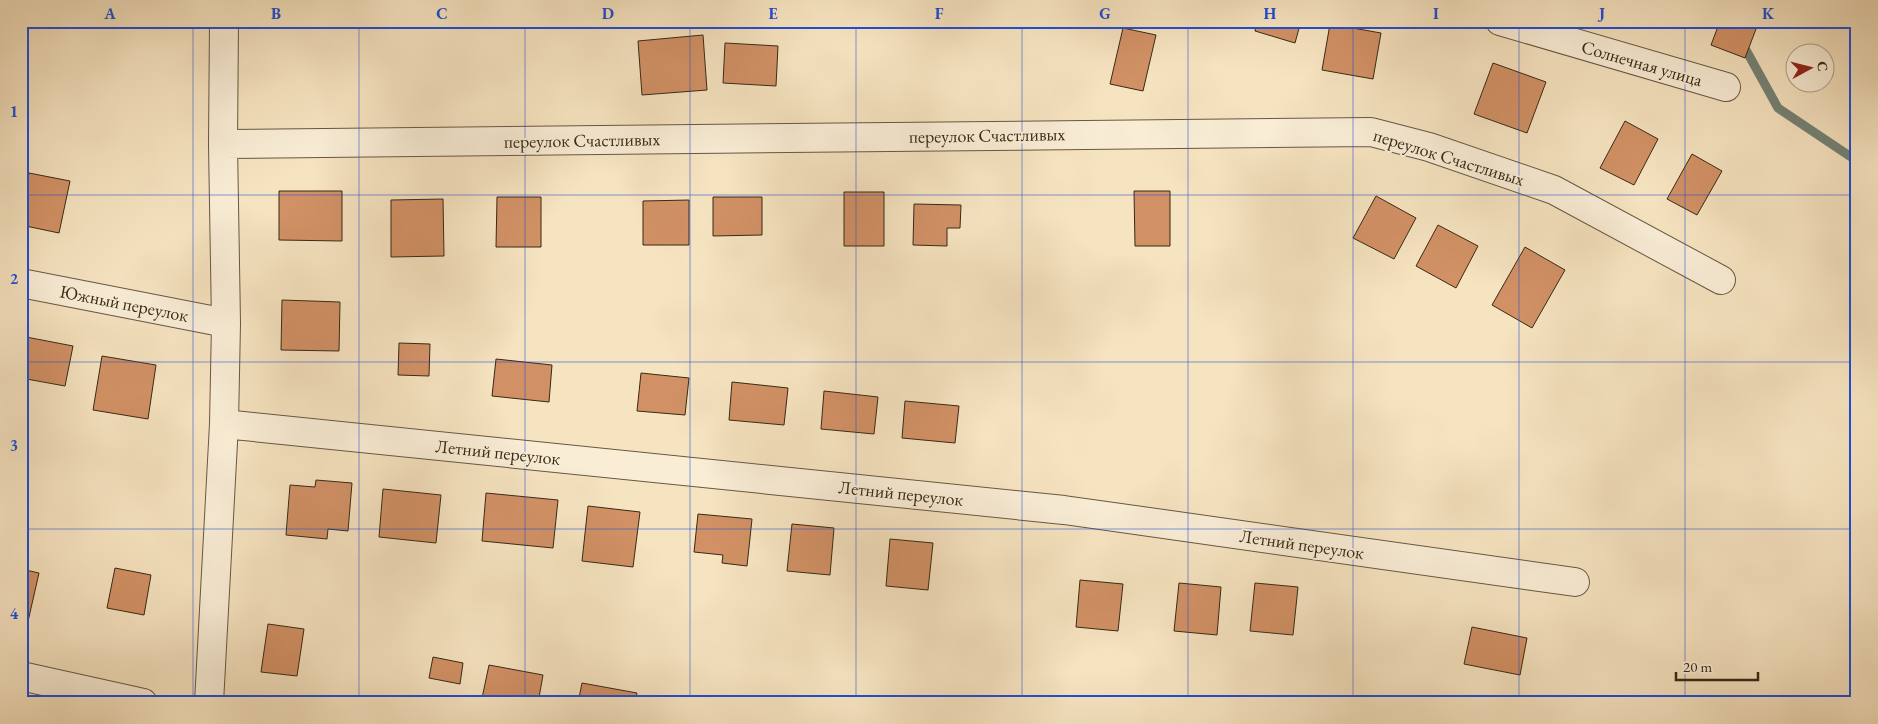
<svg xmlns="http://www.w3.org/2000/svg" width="1878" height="724" font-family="'EB Garamond',serif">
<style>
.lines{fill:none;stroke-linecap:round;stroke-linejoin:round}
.stream{stroke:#748276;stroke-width:9}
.building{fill:#d19165;stroke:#372917}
.minor-casing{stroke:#675841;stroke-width:30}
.minor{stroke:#f9edd6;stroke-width:28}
.grid{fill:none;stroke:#1d4ed8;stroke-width:1;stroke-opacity:0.55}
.labels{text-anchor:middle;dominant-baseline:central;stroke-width:4;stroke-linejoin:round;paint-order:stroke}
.street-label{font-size:18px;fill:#372917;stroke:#f9edd6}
.neatline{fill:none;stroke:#1d4ed8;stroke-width:2}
.grid-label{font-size:16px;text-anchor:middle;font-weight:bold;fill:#1d4ed8}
</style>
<rect width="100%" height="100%" fill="#f6e3c0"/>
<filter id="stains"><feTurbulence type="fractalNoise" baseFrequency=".004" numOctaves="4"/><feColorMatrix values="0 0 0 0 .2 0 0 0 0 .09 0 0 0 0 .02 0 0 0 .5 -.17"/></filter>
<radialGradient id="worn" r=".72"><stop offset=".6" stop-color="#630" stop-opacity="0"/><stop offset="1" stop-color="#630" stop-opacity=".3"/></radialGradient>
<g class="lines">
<path class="stream" d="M1741,41l37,67 79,53"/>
</g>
<path class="building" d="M1257,21h44l-6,22 -40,-12z
M1720,21h39l-14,37 -34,-13z
M1330,24l51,9 -8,46 -51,-9z
M1123,28l33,7 -13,56 -33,-7z
M703,35l4,55 -65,5 -4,-54z
M725,43l53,3 -2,40 -53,-3z
M1493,63l53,19 -19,51 -53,-19z
M1625,121l33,18 -24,46 -34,-17z
M1692,154l30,17 -25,44 -30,-16z
M29,173l41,8 -11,52 -38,-8v-15z
M279,191h63v50l-63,-1z
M1134,191h36v55h-35z
M844,192h40v54h-40z
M1376,196l40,22 -22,41 -41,-21z
M497,197h44v50h-45z
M713,197h49v38l-49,1z
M443,199l1,57 -53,1v-57z
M689,200v45h-46v-44z
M914,204l47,1 -1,23h-13v18l-34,-1z
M1438,225l40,21 -22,42 -40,-22z
M1525,247l40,23 -33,58 -40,-23z
M282,300l58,2 -1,49 -58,-1z
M21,336l52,10 -8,40 -44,-8z
M399,343l31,1 -1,32 -31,-1z
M102,356l54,9 -8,54 -55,-9z
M496,359l56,6 -3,37 -57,-6z
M641,373l48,5 -4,37 -48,-4z
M732,382l56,6 -4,37 -55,-5z
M824,391l54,6 -4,37 -53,-5z
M905,401l54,5 -4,37 -53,-5z
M316,480l36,3 -4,48 -20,-2 -1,10 -41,-4 4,-50 25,2z
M383,489l58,6 -5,48 -57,-6z
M486,493l72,7 -5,48 -71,-7z
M588,506l52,6 -7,55 -51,-6z
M698,514l54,5 -5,47 -25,-3 1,-8 -29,-3z
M792,524l42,4 -4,47 -43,-4z
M890,539l43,4 -5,47 -42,-4z
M115,568l36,7 -7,40 -37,-7z
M21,569l18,4 -15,66h-3z
M1080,580l43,4 -5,47 -42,-4z
M1179,583l42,4 -4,48 -43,-4z
M1255,583l43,4 -5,48 -43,-4z
M268,624l36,5 -7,47 -36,-4z
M1472,627l55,11 -7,37 -56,-11z
M433,657l30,6 -3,21 -31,-6z
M489,665l54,10 -5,28h-57z
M582,683l55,10 -2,10h-57z"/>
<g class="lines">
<g class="minor-casing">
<path id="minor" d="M1500,21l226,66
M223,144l1148,-12 58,15 125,43 167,90
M21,283l205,40
M224,424l840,86 511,72
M21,676l122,27
M209,703l15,-279 2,-101 -3,-179 1,-123"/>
</g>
<use href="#minor" class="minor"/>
</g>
<path class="grid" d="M193,21v682M359,21v682M525,21v682M690,21v682M856,21v682M1022,21v682M1188,21v682M1353,21v682M1519,21v682M1685,21v682M21,195h1836M21,362h1836M21,529h1836"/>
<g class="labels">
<g class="street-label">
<text transform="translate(1642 63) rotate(16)">Солнечная улица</text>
<text transform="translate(987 135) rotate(-1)">переулок Счастливых</text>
<text transform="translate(582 140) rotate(-1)">переулок Счастливых</text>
<text transform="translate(1449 157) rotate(17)">переулок Счастливых</text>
<text transform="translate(124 303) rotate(11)">Южный переулок</text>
<text transform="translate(498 452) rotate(6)">Летний переулок</text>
<text transform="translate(901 493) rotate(6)">Летний переулок</text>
<text transform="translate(1302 544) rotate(8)">Летний переулок</text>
</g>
</g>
<rect width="1878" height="724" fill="none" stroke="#f6e3c0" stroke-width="55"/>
<g transform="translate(1810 68) rotate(83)"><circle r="24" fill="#f9edd6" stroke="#ab9f8a"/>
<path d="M0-4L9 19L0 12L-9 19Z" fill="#8f2418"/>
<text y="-8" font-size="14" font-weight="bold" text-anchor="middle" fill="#372917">С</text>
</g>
<path d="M1676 672v8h82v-8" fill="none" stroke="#372917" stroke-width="2.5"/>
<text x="1683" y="672" font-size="15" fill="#372917" stroke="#f9edd6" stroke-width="4" paint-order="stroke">20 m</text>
<rect x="28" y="28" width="1822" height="668" class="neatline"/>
<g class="grid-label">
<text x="110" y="19">A</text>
<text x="276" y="19">B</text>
<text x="442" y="19">C</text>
<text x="608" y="19">D</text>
<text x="773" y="19">E</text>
<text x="939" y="19">F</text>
<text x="1105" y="19">G</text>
<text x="1270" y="19">H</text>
<text x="1436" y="19">I</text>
<text x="1602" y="19">J</text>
<text x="1768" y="19">K</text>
<text x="14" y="117">1</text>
<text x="14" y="284">2</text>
<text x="14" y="451">3</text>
<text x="14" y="619">4</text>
</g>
<rect width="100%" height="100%" filter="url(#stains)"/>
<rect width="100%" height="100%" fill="url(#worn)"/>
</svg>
